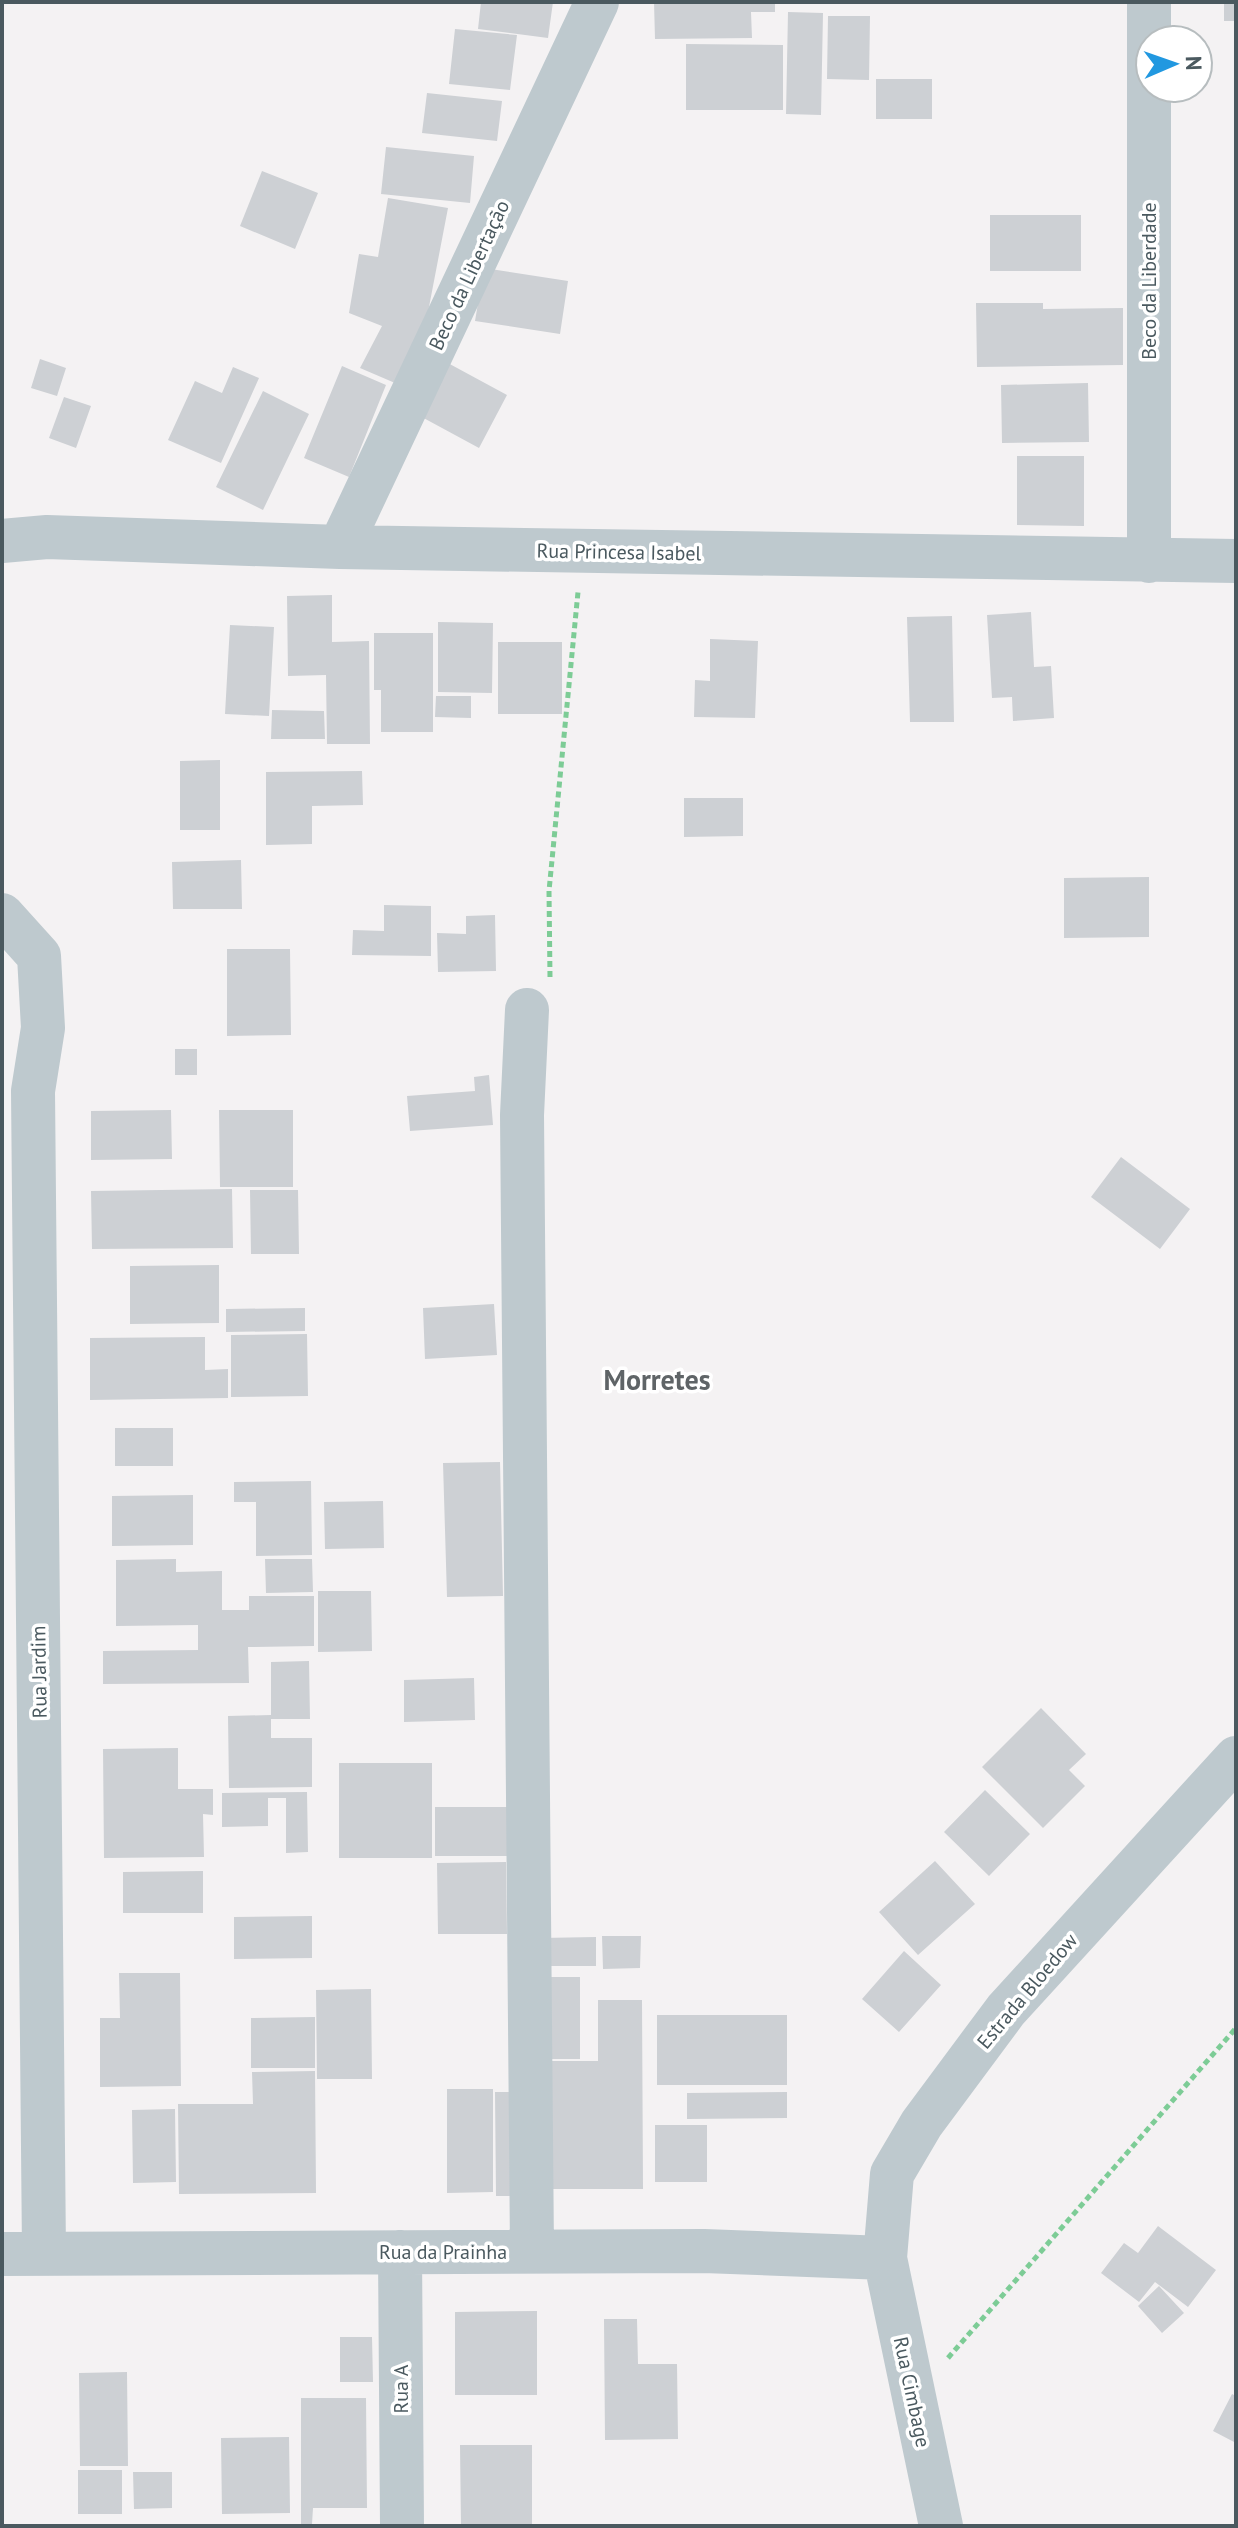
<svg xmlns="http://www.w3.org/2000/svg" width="1238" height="2528" font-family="'PT Sans',sans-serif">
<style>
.building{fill:#cdd0d4}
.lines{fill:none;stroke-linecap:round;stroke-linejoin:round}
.path{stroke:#7dcc96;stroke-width:5;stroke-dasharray:6 4;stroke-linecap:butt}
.minor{stroke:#bec9ce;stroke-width:44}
.labels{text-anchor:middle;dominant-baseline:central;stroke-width:7;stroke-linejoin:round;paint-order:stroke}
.street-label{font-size:20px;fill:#4a595f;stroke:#fff}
.district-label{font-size:28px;font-weight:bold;fill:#5f6467;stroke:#fff}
</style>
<rect width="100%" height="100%" fill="#f4f2f3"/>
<path class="building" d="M481,2h72l-5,36 -70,-9z
M654,2h121v10h-24l1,26 -97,1z
M1224,2h12v19h-12z
M788,12l35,1 -2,102 -35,-1z
M828,16h42l-1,64 -42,-1z
M455,29l62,6 -7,55 -61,-6z
M686,44l97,1v65h-97z
M876,79h56v40h-56z
M427,93l75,8 -5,40 -75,-8z
M386,147l88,9 -4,47 -89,-9z
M262,171l56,22 -23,56 -55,-23z
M388,198l60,10 -24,125 -29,50 -35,-15 22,-42 -33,-13 10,-59 19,3z
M990,215h91v56h-91z
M484,268l84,13 -8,53 -85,-13z
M976,303h67v6l80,-1v57l-146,2z
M40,359l26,9 -9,28 -26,-8z
M446,362l61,33 -28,53 -61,-33z
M342,366l44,19 -37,92 -45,-19z
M233,367l26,11 -38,85 -53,-23 27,-59 27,12z
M1088,383l1,59 -87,1 -1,-58z
M263,391l46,23 -46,96 -47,-23z
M64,397l27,9 -15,42 -27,-10z
M1017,456h67v70l-67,-1z
M332,595v47l37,-1 1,103h-43l-1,-69 -38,1 -1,-80z
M1031,612l3,55 17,-1 3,52 -41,3 -1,-24 -20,1 -5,-83z
M952,616l2,106h-44l-3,-105z
M438,622l55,1 -1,70 -54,-1z
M230,625l44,2 -5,89 -44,-2z
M374,633h59v99h-52v-42h-7z
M710,639l48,2 -3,77 -61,-1 1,-37 15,1z
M498,642h64v72h-64z
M436,696h35v22l-36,-1z
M272,710l52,1 1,28h-54z
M220,760v70h-40v-69z
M362,771l1,34 -51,1v38l-46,1v-73z
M684,798h59v38l-59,1z
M241,860l1,49h-69l-1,-47z
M1149,877v60l-85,1v-60z
M384,905l47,1v50l-79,-1 1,-25 31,1z
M495,915l1,56 -58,1 -1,-39 29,1v-18z
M227,949h63l1,86 -64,1z
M175,1049h22v26h-22z
M489,1075l4,50 -83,6 -3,-35 68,-5 -1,-14z
M171,1110l1,49 -81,1v-49z
M219,1110h74v77h-73z
M1121,1157l69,52 -30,40 -69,-52z
M232,1189l1,59 -141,1 -1,-58z
M250,1190h48l1,64h-48z
M219,1265v58l-89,1v-58z
M494,1304l3,51 -72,4 -2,-51z
M305,1308v23l-79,1v-23z
M307,1334l1,62 -77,1v-62z
M205,1337v33l23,-1v29l-138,2v-62z
M115,1428h58v38h-58z
M500,1462l3,134 -56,1 -4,-134z
M311,1481l1,74 -56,1v-54h-22v-20z
M193,1495v50l-81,1v-50z
M383,1501l1,47 -59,1 -1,-47z
M176,1559v13l46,-1v39h27v-14h65v50l-66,1 1,36 -146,1v-33l95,-1v-25l-82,1v-66z
M265,1559h47l1,33 -47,1z
M318,1591h53l1,60 -54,1z
M309,1661l1,58h-39v19h41v49l-83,1 -1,-72 43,-1v-53z
M474,1678l1,42 -71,2v-42z
M1041,1708l45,46 -17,16 16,16 -42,42 -61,-61z
M178,1748v41h35v26l-10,-1 1,43 -100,1 -1,-109z
M339,1763h93v95h-93z
M985,1790l45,44 -41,42 -45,-44z
M307,1792l1,60 -22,1v-55h-18v28l-46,1v-34z
M435,1807h85l-1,49h-84z
M935,1861l40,43 -57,51 -39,-43z
M506,1862l1,72h-69l-1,-71z
M203,1871v42h-80v-41z
M312,1916v42l-78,1v-42z
M602,1936h39l-1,32 -37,1z
M596,1937v29h-54l-1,-28z
M904,1951l37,34 -42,47 -37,-33z
M119,1973h61l1,113 -81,1v-69h20z
M542,1977h38v82h-38z
M371,1989l1,90h-55l-1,-89z
M598,2000h44l1,189h-98l-1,-128h54z
M657,2015h130v70h-130z
M315,2017v51h-64v-50z
M315,2071l1,122 -137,1 -1,-90h75l-1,-32z
M447,2089h46v103l-46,1z
M495,2092h26l1,104h-26z
M787,2092v26l-100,1v-26z
M175,2109l1,73 -43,1 -1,-73z
M655,2125h52v57h-52z
M1158,2226l58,44 -28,37 -33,-25 -16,20 -38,-29 23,-30 14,10z
M1159,2286l25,27 -22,20 -24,-27z
M537,2311v84h-82v-83z
M604,2319h33l1,45h39l1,75 -73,1z
M340,2337h32l1,45h-33z
M127,2372l1,94h-48l-1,-93z
M1232,2394l4,2v47l-23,-12z
M301,2398h65l1,110h-54l-1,16h-11z
M289,2437l1,76 -68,1 -1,-76z
M460,2445h72v81h-71z
M78,2470h44v44h-44z
M133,2472h39v36l-38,1z"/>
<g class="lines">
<path class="path" d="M550,977l-1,-86 29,-299
M948,2358l288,-330"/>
<path class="minor" d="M1149,2v559
M2,541l45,-4 293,10 896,14
M340,547l257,-545
M2,915l37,41 4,72 -10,63 11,1162
M527,1010l-5,105 10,1136
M400,2252l2,274
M2,2254l702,-3 181,7
M941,2526l-56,-268 7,-84 30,-51 84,-113 230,-252"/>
</g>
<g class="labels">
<g class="street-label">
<text transform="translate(469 275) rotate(-65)">Beco da Libertação</text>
<text transform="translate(1149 281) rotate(-90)">Beco da Liberdade</text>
<text transform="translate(619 552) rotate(1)">Rua Princesa Isabel</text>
<text transform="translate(39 1672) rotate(-91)">Rua Jardim</text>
<text transform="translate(1027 1991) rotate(-50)">Estrada Bloedow</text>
<text x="443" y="2252">Rua da Prainha</text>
<text transform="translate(401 2389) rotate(-90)">Rua A</text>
<text transform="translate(912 2392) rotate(78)">Rua Cimbage</text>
</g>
<g class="district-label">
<text x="657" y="1379">Morretes</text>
</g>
</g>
<rect width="1238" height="2528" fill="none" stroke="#4a595f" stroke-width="8"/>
<g transform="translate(1174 64) rotate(88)"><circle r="38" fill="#ffffff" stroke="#b7bdbf" stroke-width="2"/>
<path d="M0-6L14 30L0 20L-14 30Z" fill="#2198e0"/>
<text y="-12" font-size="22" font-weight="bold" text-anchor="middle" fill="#4a595f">N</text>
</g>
</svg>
